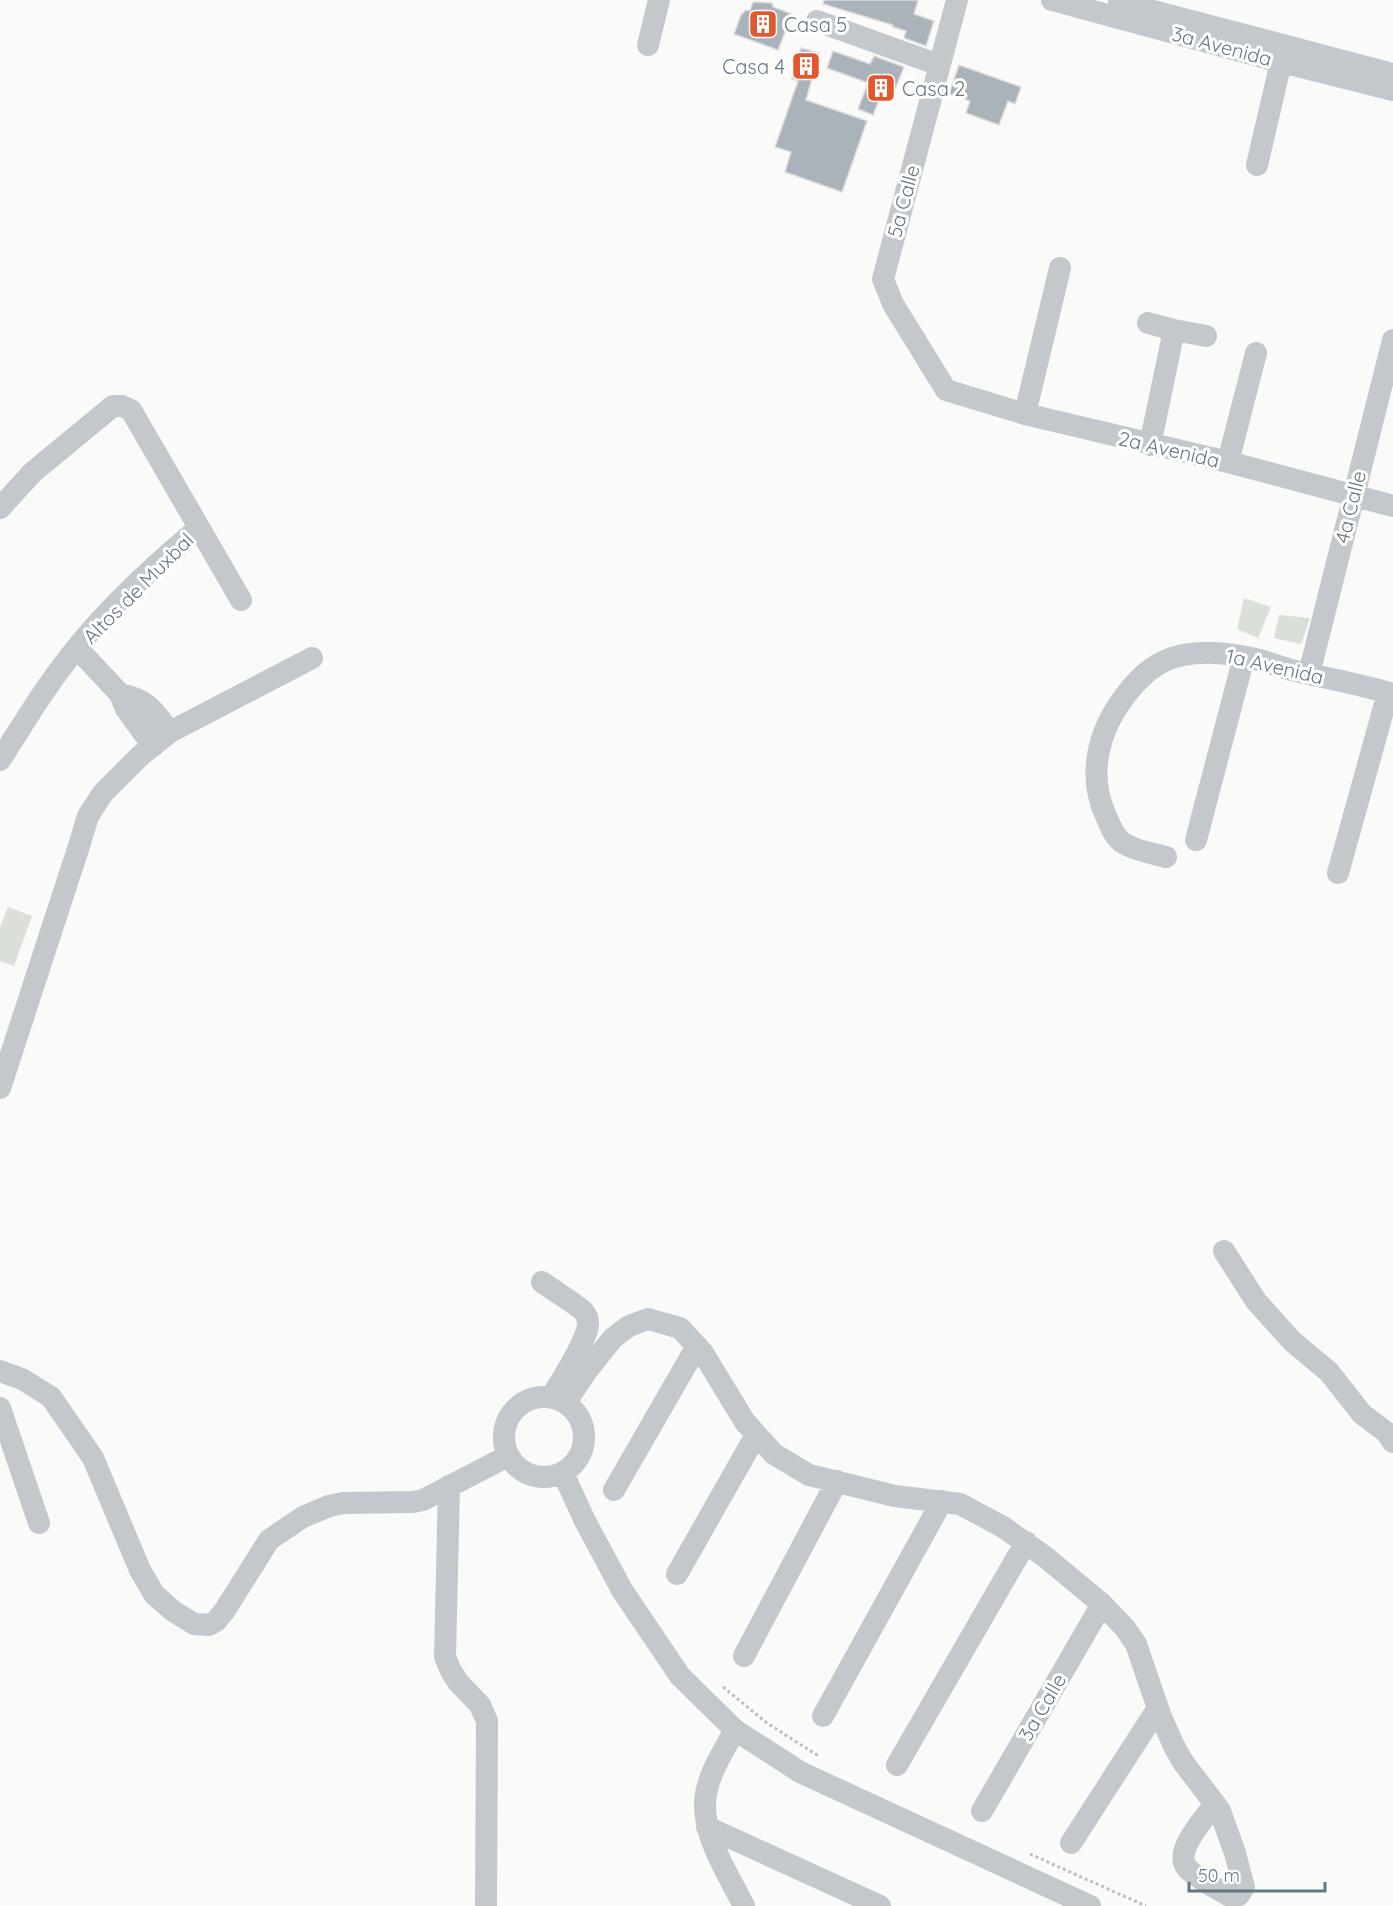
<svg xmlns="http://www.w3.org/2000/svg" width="1393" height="1906" font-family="Quicksand,sans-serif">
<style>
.green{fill:#dadfd7}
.building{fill:#aab3b9;stroke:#dcdcda;stroke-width:1.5}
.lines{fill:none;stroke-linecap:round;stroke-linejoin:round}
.path{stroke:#bbbfc2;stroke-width:3;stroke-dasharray:3 3;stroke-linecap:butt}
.minor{stroke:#c3c8cc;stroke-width:22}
.labels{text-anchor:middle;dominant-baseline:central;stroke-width:6;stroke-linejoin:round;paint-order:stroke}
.poi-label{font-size:20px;fill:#657683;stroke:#fff;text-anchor:start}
.street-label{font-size:20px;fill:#657683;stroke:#fff}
</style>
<rect width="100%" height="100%" fill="#fafaf8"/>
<path class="green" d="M1244,598l27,9 -13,31 -21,-9z
M1279,615l31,3 -9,26 -27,-6z
M8,907l24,9 -18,50 -14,-5v-33z"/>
<path class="building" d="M824,0h94l-4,14 20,7 -8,25 -22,-8 2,-7 -13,-4v-2l-70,-21z
M753,2l19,1 1,4 19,7 -14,36 -44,-16 7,-19 5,-5 4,1z
M801,48l18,5 -13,47 61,21 -25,71 -57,-20 6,-20 -16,-5 23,-66 -6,-2z
M833,51l37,13 4,-8 30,11 -12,30 -10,-4 -9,22 -15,-6 10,-26 -41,-15z
M959,65l62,22 -6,17 -7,-3 -9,24 -33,-12 4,-12 -21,-7z"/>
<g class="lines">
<path class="path" d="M723,1687l44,36 53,34
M1030,1854l116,52"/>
<path class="minor" d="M957,0l-74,279 10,25 53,86 79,24 203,48 165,44
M1052,0l229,62 112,28
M1119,2l274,72
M817,21l122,44
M648,45l11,-45
M1257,165l24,-103
M1148,323l26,7 32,6
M1025,414l35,-146
M1150,445l24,-115
M1228,462l28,-109
M0,508l33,-36 80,-66h9l9,4 110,190
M77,648l43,46 6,15 27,37
M1309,674l84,-334
M120,694c28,5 34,17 50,38
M0,760c19,-29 37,-60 58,-88 39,-54 89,-101 141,-144
M1196,840l48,-183
M1166,857c-15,-4 -30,-6 -43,-14 -9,-6 -13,-18 -17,-27 -19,-41 -8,-85 19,-120 15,-20 32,-36 58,-41 24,-5 53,-1 77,5 10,3 20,7 31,10 34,8 68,14 102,24
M1338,873l50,-180
M0,1088l79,-242 9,-30 15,-23 37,-37 30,-24 142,-74
M1224,1251l32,50 36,40 37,31 33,42 24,18 7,10
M542,1282c9,7 36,23 42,30 4,5 5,11 3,18 -7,23 -23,45 -35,66
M0,1371l22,8 29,18 42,61 47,112 14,24 19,17 21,13 15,1 7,-4 9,-11 44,-70 34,-23 26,-11 14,-3 70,-1 10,-2 85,-44
M504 1437a40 40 0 1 1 80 0a40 40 0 1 1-80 0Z
M566,1402l20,-30 27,-34 16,-12 19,-7 32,9 23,25 42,69 29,32 35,21 86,21 65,8 43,23 41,29 58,48 23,24 11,16 25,73 13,29 9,16 32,42 5,7 15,42 9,34 -5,8 -9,1c-11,-6 -36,-20 -43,-28 -14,-17 18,-50 28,-64
M0,1408l39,115
M563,1473l21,46 38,71 58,86 55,54 65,42 290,134
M449,1486l-4,171 6,14 7,11 22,23 7,16 -1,185
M614,1490l83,-144
M677,1574l79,-139
M744,1656l93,-175
M823,1716l119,-215
M735,1730c-12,22 -29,47 -30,73 -1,36 23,71 39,103
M897,1765l129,-223
M982,1811l120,-207
M707,1827l173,79
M1071,1843l87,-135"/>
</g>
<defs>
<g id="building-square" transform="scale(1.5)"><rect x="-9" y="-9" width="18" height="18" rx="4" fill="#e4572e" stroke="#fff"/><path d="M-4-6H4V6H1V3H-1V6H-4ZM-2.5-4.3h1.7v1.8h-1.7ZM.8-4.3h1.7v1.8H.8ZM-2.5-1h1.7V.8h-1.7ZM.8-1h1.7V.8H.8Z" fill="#fff"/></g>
</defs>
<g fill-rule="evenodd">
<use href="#building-square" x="763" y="24"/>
<use href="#building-square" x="806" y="66"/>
<use href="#building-square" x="881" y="88"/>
</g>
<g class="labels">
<g class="poi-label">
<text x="784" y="24">Casa 5</text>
<text x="785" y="66" text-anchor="end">Casa 4</text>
<text x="902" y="88">Casa 2</text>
</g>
<g class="street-label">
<text transform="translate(1222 46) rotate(15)">3a Avenida</text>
<text transform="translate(903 201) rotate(-75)">5a Calle</text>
<text transform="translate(1169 449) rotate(13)">2a Avenida</text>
<text transform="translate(1350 507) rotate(-76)">4a Calle</text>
<text transform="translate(138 588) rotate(-45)">Altos de Muxbal</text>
<text transform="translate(1275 666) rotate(13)">1a Avenida</text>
<text transform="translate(1042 1707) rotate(-60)">3a Calle</text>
</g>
</g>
<path d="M1189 1882v9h136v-9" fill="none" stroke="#657683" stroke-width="3"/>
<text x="1198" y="1882" font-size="18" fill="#657683" stroke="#ffffff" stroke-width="4.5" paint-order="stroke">50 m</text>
</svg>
